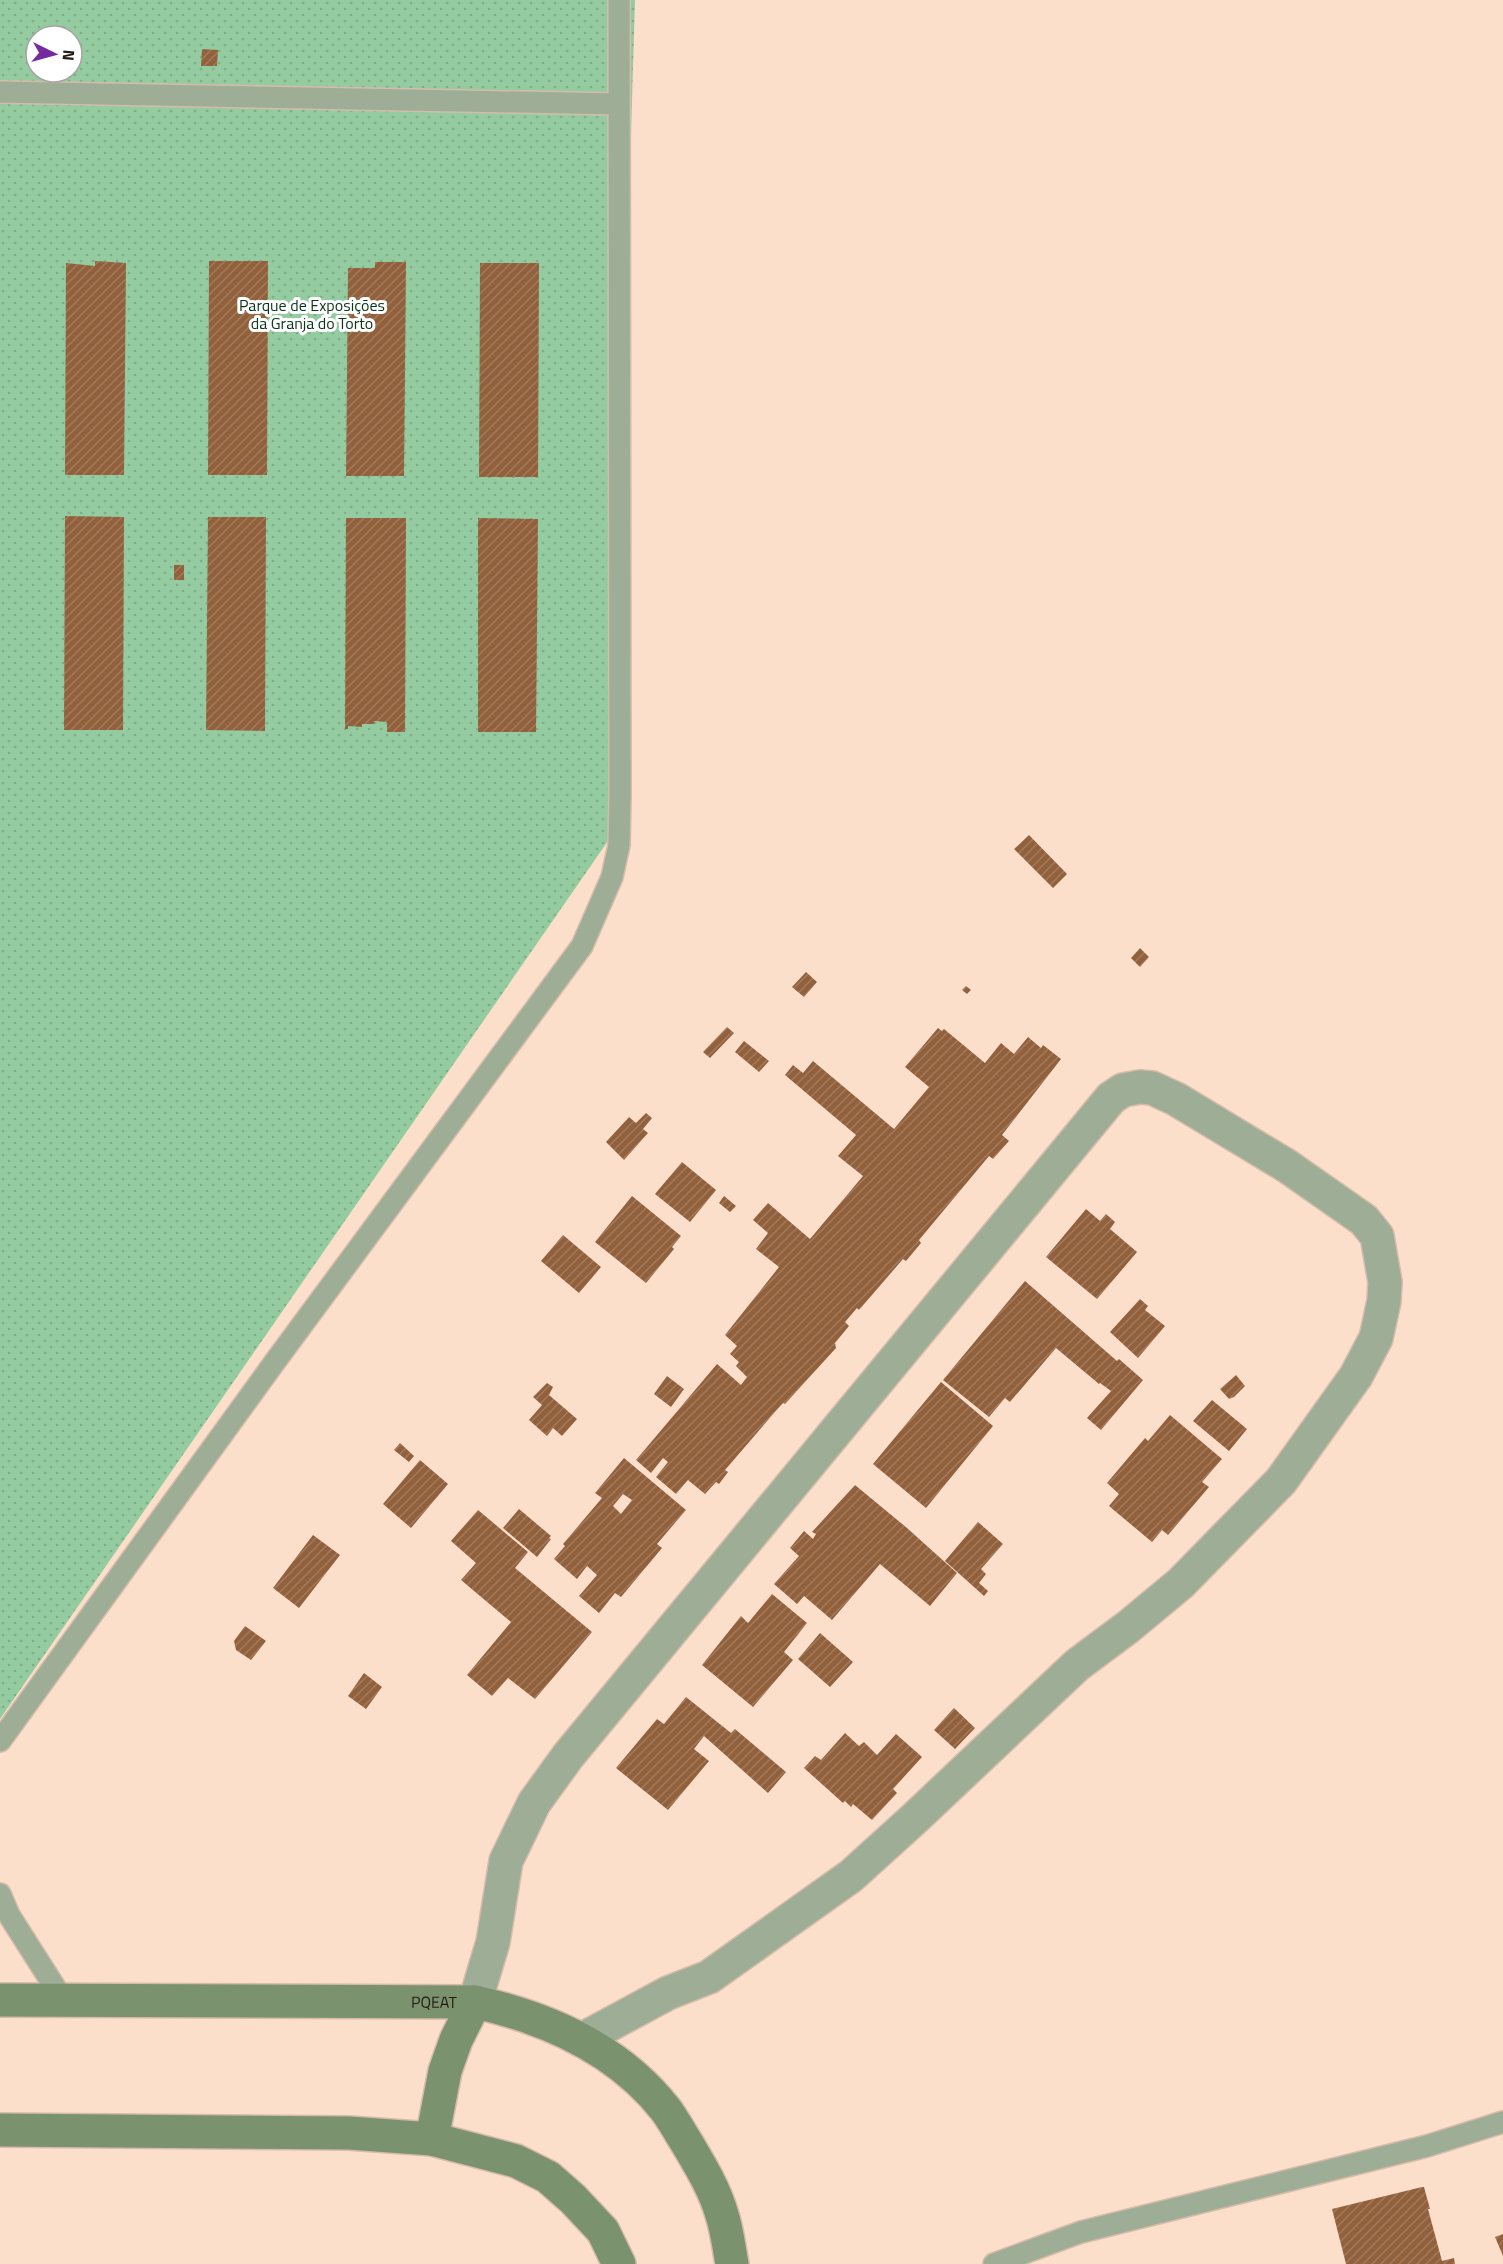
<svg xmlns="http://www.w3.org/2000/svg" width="1503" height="2264" font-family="'Titillium Web',sans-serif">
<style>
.park{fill:url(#park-dots);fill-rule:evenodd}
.building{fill:url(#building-hatch);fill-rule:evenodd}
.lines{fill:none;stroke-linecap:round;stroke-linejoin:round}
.lane-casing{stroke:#d5bcaa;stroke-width:24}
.street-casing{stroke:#d5bcaa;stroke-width:36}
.secondary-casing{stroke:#d5bcaa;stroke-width:36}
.lane{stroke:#9ead96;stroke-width:21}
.street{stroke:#9ead96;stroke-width:33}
.secondary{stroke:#7b926f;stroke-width:33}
.labels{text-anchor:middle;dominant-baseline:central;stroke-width:6;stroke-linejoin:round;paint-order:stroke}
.park-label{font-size:16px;fill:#0b351a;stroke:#fff}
.street-label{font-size:16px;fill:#241a13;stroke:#fff}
</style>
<defs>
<pattern id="park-dots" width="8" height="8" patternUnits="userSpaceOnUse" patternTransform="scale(1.5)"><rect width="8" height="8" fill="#94cba0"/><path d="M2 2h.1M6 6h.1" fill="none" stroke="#7fae89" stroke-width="1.8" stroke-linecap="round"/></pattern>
<pattern id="building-hatch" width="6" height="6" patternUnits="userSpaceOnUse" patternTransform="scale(1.5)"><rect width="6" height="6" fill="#92603a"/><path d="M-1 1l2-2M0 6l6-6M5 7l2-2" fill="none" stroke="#9f7b60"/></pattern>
</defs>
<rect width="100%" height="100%" fill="#fcdfcb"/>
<path class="park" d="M0,0h635l-25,838 -610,881zM36,36h36v36h-36z"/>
<path class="building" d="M202,49l16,1 -1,16h-16z
M95,261l31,2 -2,212h-59l1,-212 29,3z
M209,261h59l-1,214h-59z
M375,262h31l-2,214h-58l2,-208h27z
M480,263h59l-1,214h-59z
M65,516l59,1 -1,213h-59z
M208,517h58l-1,214 -59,-1z
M346,518h60l-1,214h-18v-10l-13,-1 1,3h-13v3l-14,-1v3h-3z
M478,518l60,1 -2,213h-58z
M174,565h10v15h-10z
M1029,835l38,39 -14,14 -39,-39z
M1140,948l9,9 -9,10 -9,-9z
M806,972l11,10 -13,15 -12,-10z
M966,986l5,4 -4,4 -5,-4z
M727,1027l7,6 -24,25 -7,-6z
M938,1028l4,3 2,-2 41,34 16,-20 13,11 14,-17 13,11 2,-3 18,14 -59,76 7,6 -16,18 -4,-3 -70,84 2,3 -15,18 -3,-2 -44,51 -2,-2 -12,14 4,4 -14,17 1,5 -51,56 -2,-1 -9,10 -49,57 3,2 -9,12 -3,-2 -11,12 -17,-14 -12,14 -20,-17 12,-15 -5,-4 -12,15 -15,-13 81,-96 24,21 6,-8 -11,-11 3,-4 -9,-8 7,-8 -12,-11 54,-68 -23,-18 12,-16 -15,-13 15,-17 42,36 53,-63 -25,-20 18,-21 -71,-60 8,-10 10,8 10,-12 81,68 35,-42 -24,-20z
M744,1041l25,20 -10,11 -24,-20z
M646,1113l6,5 -9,11 5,4 -24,27 -18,-18 23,-25 7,6z
M682,1162l34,28 -26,32 -35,-28z
M632,1196l49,40 -9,11 2,2 -28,34 -51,-41z
M724,1196l12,10 -6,6 -11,-9z
M1086,1209l14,12 6,-7 9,8 -5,7 27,23 -40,47 -51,-42z
M563,1235l38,32 -22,26 -38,-32z
M1025,1281l92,80 2,-2 24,21 -42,50 -14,-12 24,-27 -11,-8 -1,1 -43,-36 -46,54 -5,-4 -16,19 -46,-37z
M1140,1299l8,7 -3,4 20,16 -27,32 -28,-26z
M1236,1375l9,11 -11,11 -5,2 -9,-10z
M667,1376l17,13 -13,18 -17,-13z
M941,1382l52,44 -67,82 -53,-44z
M547,1383l6,4 -4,8 28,24 -15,17 -9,-8 -6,8 -18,-16 13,-15 -9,-8z
M1212,1400l35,29 -18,22 -36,-30z
M1170,1415l52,44 -20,23 7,5 -41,48 -6,-5 -10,12 -43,-36 10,-12 -12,-11 38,-45 3,3z
M400,1443l14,13 -5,6 -15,-12z
M624,1458l62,52 -29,34 5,4 -41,49 -6,-4 -16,20 -20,-17 18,-21 -10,-9 -10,13 -23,-20 11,-13 -2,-2 39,-46 -7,-5zM623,1494l9,6 -11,14 -8,-8z
M420,1460l28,24 -37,44 -28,-24z
M855,1485l52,43 50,45 -27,33 -50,-42 -48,56 -28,-24 -7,8 -23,-20 25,-28 -9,-8 14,-17 9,8 3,-5 -4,-2z
M519,1509l32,27 -2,2 2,1 -14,18 -34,-29z
M478,1510l50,42 -13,16 77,64 -57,67 -27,-21 -16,18 -25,-21 44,-53 -50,-42 15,-17 -25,-22z
M978,1522l25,22 -22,25 5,5 -7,9 9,8 -4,5 -39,-35z
M313,1535l27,20 -41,53 -26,-20z
M772,1594l35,29 -23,29 9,8 -40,47 -51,-42 39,-49 7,7z
M245,1626l21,15 -15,19 -15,-10 -2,-9z
M820,1633l33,29 -23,25 -32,-28z
M364,1673l18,14 -16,22 -18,-13z
M686,1697l45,36 4,-4 51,43 -18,21 -64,-57 -10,13 15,12 -41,49 -52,-42 41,-49 7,5z
M954,1708l21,20 -20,21 -21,-19z
M845,1733l14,13 5,-4 13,13 19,-21 26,23 -29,32 4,4 -25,27 -19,-16 -2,3 -6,-6 -2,2 -39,-35 11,-12 6,4z
M1422,2187h2l6,22h-2l14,52 12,-3 1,6h-109l-14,-55z
M1503,2234v22l-8,-19z"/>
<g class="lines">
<g class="lane-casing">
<path id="lane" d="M0,92l618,12
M0,1741l274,-378 308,-417 30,-69 7,-32 1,-49 -1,-796
M0,1894l9,21 54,85
M994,2264l87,-32 346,-86 76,-24"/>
</g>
<g class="street-casing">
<path id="street" d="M475,2002l18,-60 13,-81 28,-58 34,-47 543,-658 12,-8 17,-3 12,1 24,11 111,67 77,54 13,16 8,46 -1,19 -8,37 -20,38 -75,105 -100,102 -53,44 -51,38 -162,153 -64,58 -142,101 -41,16 -87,47"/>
</g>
<g class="secondary-casing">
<g id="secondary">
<path id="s1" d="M0,2000l475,2c73,16 144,48 191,108 8,11 15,24 22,35 13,22 27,45 34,70 5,15 7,33 10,49"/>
<path d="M0,2130l349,3 83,6 84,22 32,16 25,22 30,32 16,33"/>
<path d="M432,2139l13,-68 11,-31 19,-38"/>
</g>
</g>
<use href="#lane" class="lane"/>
<use href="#street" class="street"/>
<use href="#secondary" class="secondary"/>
</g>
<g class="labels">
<g class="park-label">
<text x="312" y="305">Parque de Exposições<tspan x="312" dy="18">da Granja do Torto</tspan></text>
</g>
<g class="street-label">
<text stroke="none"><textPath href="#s1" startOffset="434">PQEAT</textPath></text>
</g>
</g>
<g transform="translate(54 54) rotate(95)"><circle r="28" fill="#ffffff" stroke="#a7a3a1" stroke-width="1.5"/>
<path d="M0-4.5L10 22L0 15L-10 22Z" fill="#752b9e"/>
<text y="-9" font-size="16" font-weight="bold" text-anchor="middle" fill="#241a13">N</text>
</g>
</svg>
